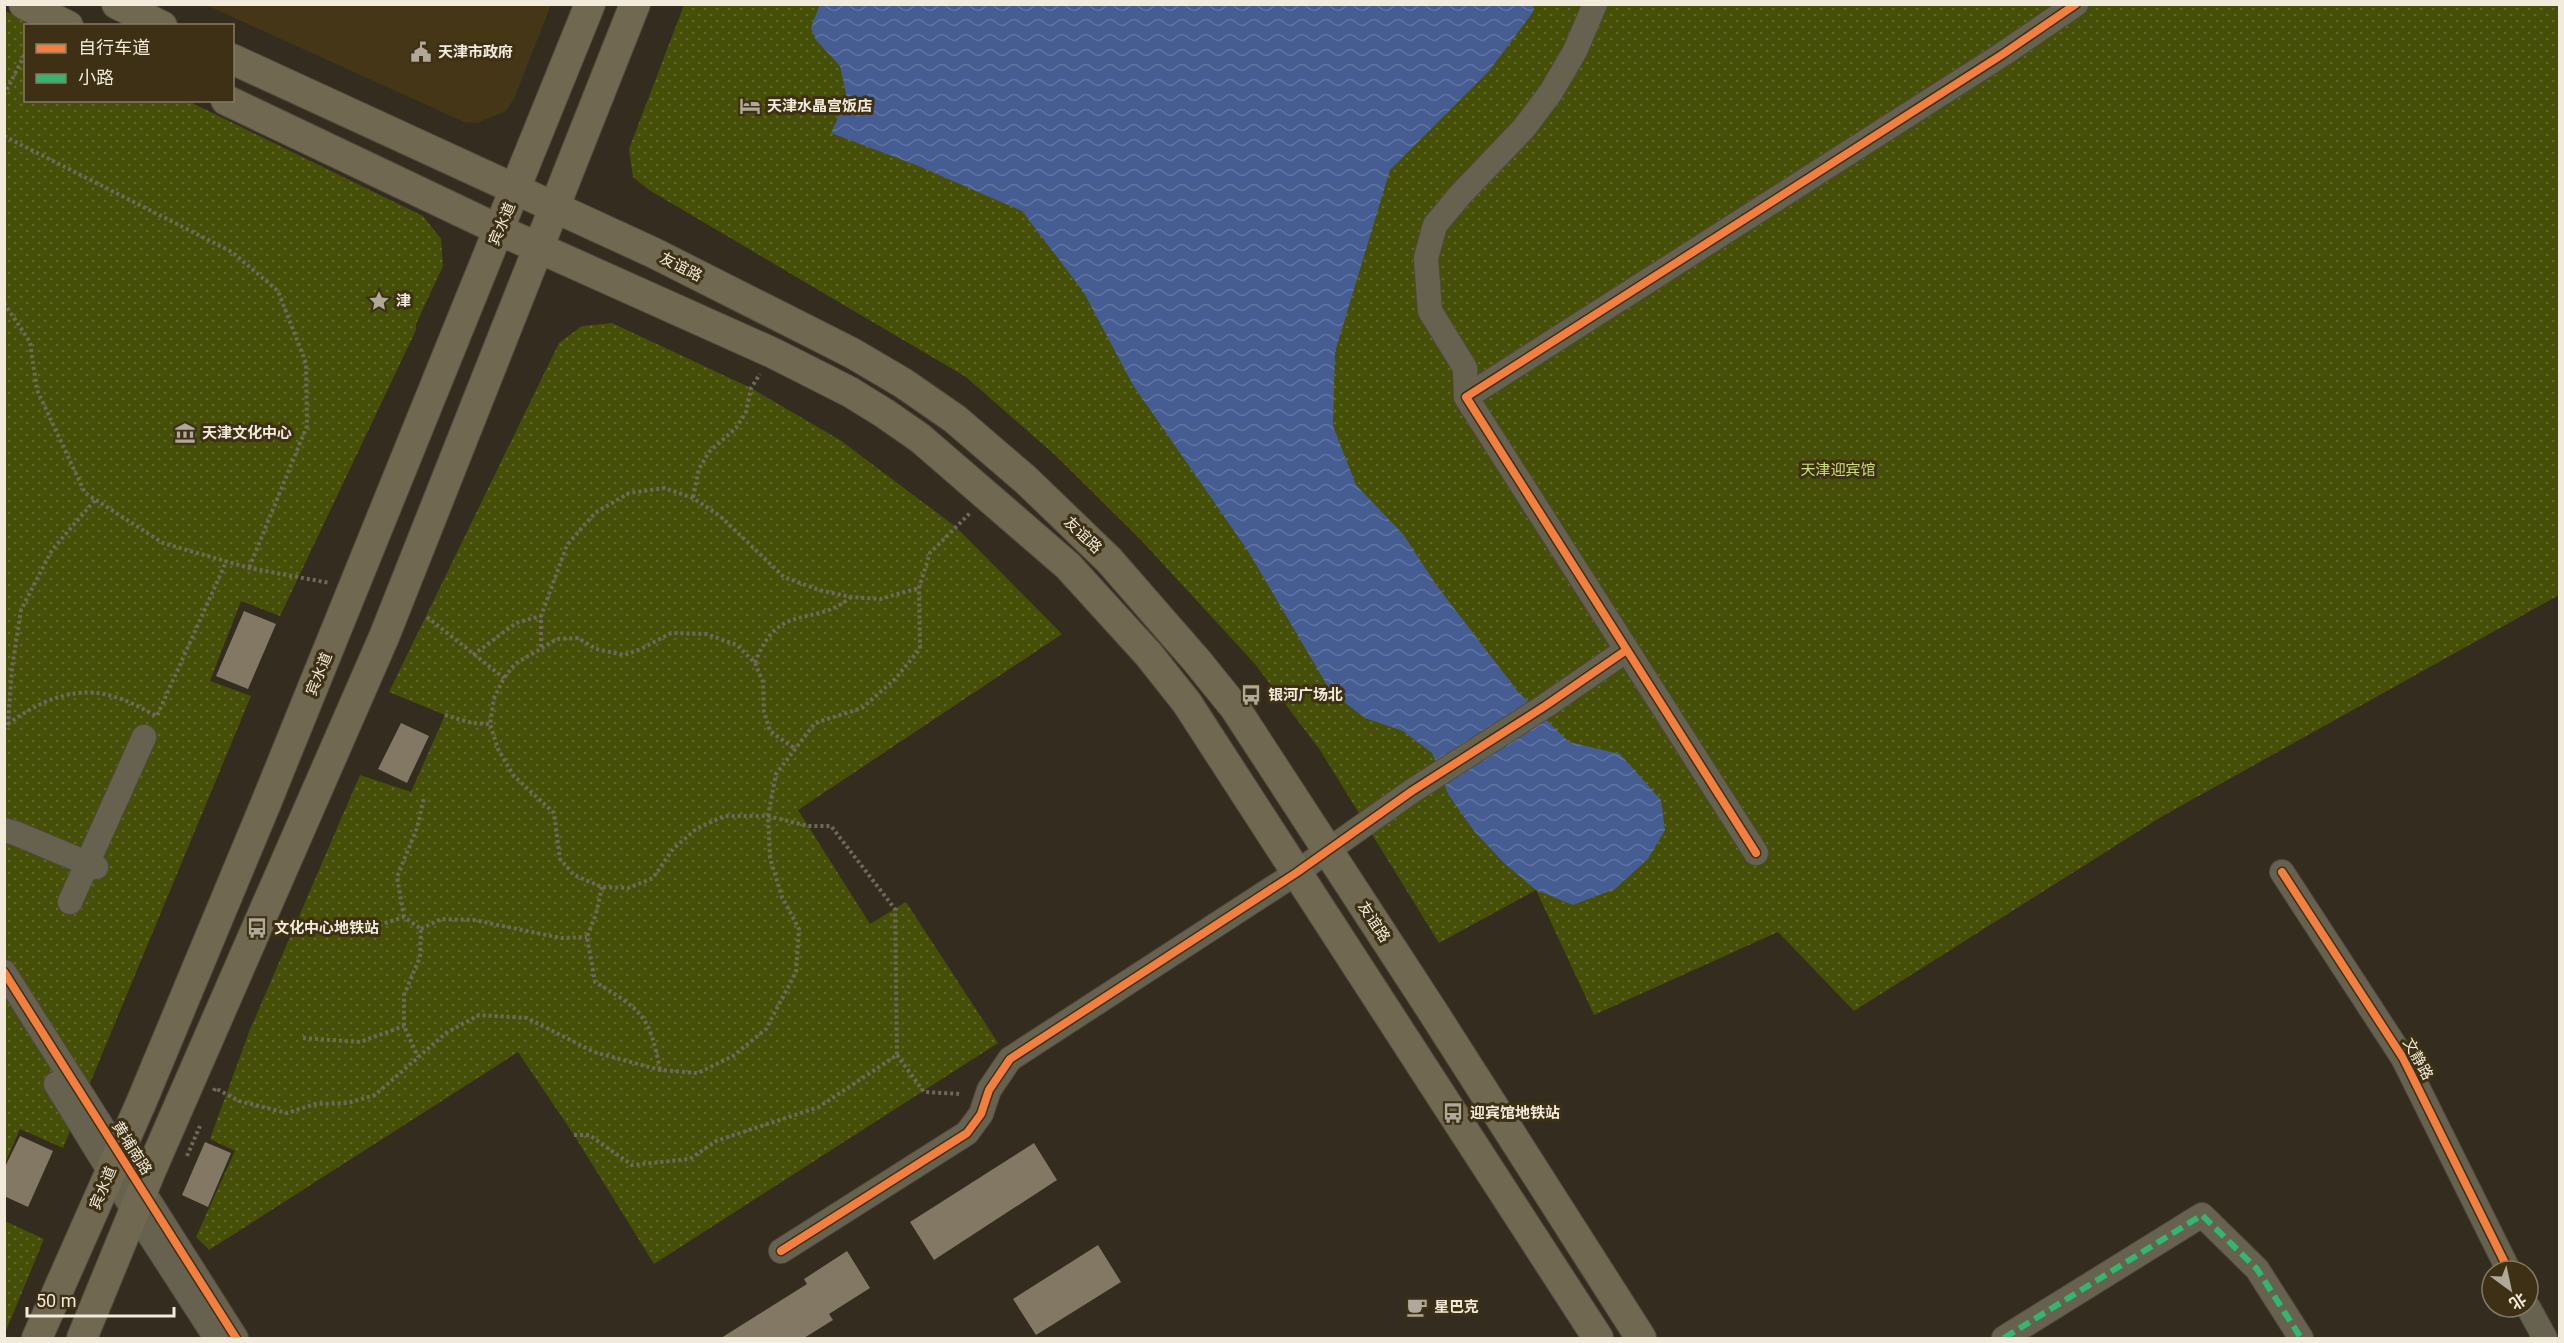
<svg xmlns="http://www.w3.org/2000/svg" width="2564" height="1343" font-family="Roboto,'Noto Sans SC',sans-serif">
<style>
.built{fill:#443616}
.park{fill:url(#park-dots)}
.water{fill:url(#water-waves)}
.building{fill:#837863}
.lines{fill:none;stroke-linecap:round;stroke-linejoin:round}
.minor-casing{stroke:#514a3e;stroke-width:26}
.major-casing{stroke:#514a3e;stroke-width:32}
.path{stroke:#6e695b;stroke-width:4;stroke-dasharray:3 3;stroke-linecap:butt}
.minor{stroke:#676250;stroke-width:24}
.major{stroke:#706851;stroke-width:30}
.quiet{stroke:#33b770;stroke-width:6;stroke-dasharray:12 6;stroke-linecap:butt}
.cycleway-casing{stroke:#3d3015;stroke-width:11}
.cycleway{stroke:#f27e40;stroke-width:8}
.labels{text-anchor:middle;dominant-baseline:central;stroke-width:6;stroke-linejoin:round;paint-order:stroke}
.poi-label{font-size:15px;font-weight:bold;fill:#f2ebdb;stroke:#3d3015;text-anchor:start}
.street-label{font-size:15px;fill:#f2ebdb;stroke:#3d3015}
.park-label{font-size:15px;fill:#cae077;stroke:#3d3015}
</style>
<defs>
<pattern id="park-dots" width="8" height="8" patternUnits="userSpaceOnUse" patternTransform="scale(1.5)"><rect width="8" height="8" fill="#454f08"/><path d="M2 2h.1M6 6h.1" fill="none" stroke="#60682b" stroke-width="1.8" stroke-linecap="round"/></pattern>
<pattern id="water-waves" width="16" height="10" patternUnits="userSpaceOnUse" patternTransform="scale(1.5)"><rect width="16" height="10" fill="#455d92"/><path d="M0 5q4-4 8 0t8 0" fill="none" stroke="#6074a1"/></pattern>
</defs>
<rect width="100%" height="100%" fill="#342c1e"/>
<path class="built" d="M206,5l345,-1v1l-37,94 -8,12 -29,12 -13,-1z"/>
<path class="park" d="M684,5h1875v590l-398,222 -307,194 -76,-79 -184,83 -58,-125 -97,53 -119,-193 -65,-86 -114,-124 -87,-86 -88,-77 -317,-187 -16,-13 -4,-28z
M5,11l29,14 -8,1v74l162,1 235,115 18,23 2,27 -27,58v6l-136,286 -39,-15 -31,80 41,15 -188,452 -43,-19 -15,35z
M612,323l139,65 89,52 116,87 106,107 -264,176 72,114 36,-22 92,141 -344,221 -80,-129 -56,-83 -309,198 -13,-13 39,-86 -25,-12 39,-107 111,-257 51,17 34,-77 -56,-23 170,-349 23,-17z
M5,1221l39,18 -39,94z"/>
<path class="water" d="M820,4l714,1 -1,7 -44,59 -99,99 -55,182 -2,74 23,59 47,49 34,52 82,107 50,49 51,12 41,46 4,30 -17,29 -33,30 -42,16 -37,-15 -32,-27 -30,-32 -26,-37 -16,-41 -29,-22 -38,-13 -34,-26 -83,-141 -115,-166 -50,-94 -61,-80 -106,-46 -85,-32 16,-35 -7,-32 -24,-26 -5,-12z"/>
<path class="building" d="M244,611l32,13 -28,65 -32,-13z
M401,723l28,13 -22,47 -29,-14z
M20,1136l33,15 -25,56 -24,-11v-27z
M205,1142l26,11 -23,54 -26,-12z
M1034,1143l23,37 -123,80 -24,-38z
M1098,1245l23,37 -85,53 -23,-36z
M847,1251l23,37 -41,26 4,6 -29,18h-83l86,-54 -3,-5z"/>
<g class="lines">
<g class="minor-casing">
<path id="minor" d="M1466,397l-1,-29 -35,-57 -4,-53 9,-33 25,-30 64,-67 27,-36 24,-41 20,-47
M4,830l11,3 81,34
M1756,853l-290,-456 537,-343 73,-50
M2282,872l121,186 106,213
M70,902l74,-165
M4,972l232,366
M56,1084l78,127 82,127
M781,1251l186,-118 14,-19 8,-24 21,-31 286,-186 116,-82 133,-85 80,-55
M2528,1307l17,31
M2004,1338l198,-123 55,54 44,69"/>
</g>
<g class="major-casing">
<path id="major" d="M24,4l44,22
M117,4l45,22
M232,59l422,194 198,100 51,30 52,36 71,61 83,80 88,101 38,47 198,304 208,326
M226,100l284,135 263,118 77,39 34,21 36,25 148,128 81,89 38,48 411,635
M37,1338l104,-235 125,-300 324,-799
M82,1338l69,-168 233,-533 251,-633"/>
</g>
<path class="path" d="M4,95l22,-43
M4,136l228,116 46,39 28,72 1,63 -58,142
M4,303l26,39 7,48 48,103 78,50 86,25 81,15
M693,497l6,-28 10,-17 27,-24 10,-16 5,-24 9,-14
M427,617l77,61
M541,647v-31l26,-71 28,-32 34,-20 36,-5 28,10 27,18 64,61 35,13 32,7 29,2 39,-11
M473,655l43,-32 25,-7
M755,663c24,-63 55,-34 95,-65
M445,715l27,8 18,1
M8,724c31,-23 69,-40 107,-27 15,4 29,13 42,19l69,-154
M4,730l4,-6 4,-56 9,-58 31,-60 43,-50
M602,887l-6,27 -9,23 8,45c47,28 55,34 65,88
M404,917l-7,-40 20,-49 7,-30
M379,925l25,-8 17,12 -1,28 -16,38v31l14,31
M421,929l20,-10 33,1 87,18 26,-1
M303,1038l57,4 44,-16
M897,1055l27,37 38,2
M214,1091l1,-3 24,13 48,12 28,-9 33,-1 27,-8 71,-62 33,-18 48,3 67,34 66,18 38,3 35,-17 33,-27 30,-57 3,-43 -17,-32 -12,-39 -2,-42 8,-42 39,-51 47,-15 33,-29 25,-30 -1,-61 11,-35 41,-41
M574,1135h15l43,30 58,-6 26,-18 103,-34 78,-52 -2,-146 -64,-83h-23l-40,-10h-44l-28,13 -23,20 -20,29 -25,10 -26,-1 -28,-12 -14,-16 -6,-46 -41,-38 -15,-26 -8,-25 4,-26 10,-20 11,-14 42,-25 21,-1 18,11 28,6 17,-6 30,-16 35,1 31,11 18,18 8,19 1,30 6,19 24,17
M187,1156l13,-30"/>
<use href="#minor" class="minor"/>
<use href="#major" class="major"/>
<path class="quiet" d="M2004,1338l198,-123 55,54 44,69"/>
<g class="cycleway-casing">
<path id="cycleway" d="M1756,853l-290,-456 537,-343 73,-50
M2282,872l121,186 106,213
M4,972l232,366
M781,1251l186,-118 14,-19 8,-24 21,-31 286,-186 116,-82 133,-85 80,-55"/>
</g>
<use href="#cycleway" class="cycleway"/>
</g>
<defs>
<g id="civic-bare" transform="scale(1.62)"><path d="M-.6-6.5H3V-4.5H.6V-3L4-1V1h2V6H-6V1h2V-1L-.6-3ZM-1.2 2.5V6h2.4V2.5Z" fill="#b0a899" stroke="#3d3015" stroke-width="2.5" paint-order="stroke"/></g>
<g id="hotel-bare" transform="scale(1.62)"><path d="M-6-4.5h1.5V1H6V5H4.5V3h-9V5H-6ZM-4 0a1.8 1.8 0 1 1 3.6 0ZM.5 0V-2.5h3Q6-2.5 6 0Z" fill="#b0a899" stroke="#3d3015" stroke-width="2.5" paint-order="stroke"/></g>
<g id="sight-bare" transform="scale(1.62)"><path d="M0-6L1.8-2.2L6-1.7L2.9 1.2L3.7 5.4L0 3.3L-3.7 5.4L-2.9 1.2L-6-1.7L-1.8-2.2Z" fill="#b0a899" stroke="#3d3015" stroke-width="2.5" paint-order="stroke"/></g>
<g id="museum-bare" transform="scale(1.62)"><path d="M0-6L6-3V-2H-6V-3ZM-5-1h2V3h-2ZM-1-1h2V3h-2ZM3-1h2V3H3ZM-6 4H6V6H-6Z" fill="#b0a899" stroke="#3d3015" stroke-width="2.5" paint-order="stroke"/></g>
<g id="bus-bare" transform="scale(1.62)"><path d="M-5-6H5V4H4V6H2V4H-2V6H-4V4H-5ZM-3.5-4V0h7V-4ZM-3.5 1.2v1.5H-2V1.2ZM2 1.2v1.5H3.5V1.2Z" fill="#b0a899" stroke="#3d3015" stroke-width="2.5" paint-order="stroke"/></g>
<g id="cafe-bare" transform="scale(1.62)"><path d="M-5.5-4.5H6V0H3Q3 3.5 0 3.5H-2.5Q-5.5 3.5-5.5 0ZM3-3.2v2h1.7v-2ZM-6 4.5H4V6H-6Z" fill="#b0a899" stroke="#3d3015" stroke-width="2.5" paint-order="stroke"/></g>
</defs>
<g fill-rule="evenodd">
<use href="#civic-bare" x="421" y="52"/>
<use href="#hotel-bare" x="750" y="106"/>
<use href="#sight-bare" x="379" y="301"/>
<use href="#museum-bare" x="185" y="433"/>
<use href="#bus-bare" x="1251" y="695"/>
<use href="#bus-bare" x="257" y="928"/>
<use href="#bus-bare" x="1453" y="1113"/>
<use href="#cafe-bare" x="1417" y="1307"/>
</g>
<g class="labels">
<g class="poi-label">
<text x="438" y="52">天津市政府</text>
<text x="767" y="106">天津水晶宫饭店</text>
<text x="396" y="301">津</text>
<text x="202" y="433">天津文化中心</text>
<text x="1268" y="695">银河广场北</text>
<text x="274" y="928">文化中心地铁站</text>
<text x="1470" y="1113">迎宾馆地铁站</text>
<text x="1434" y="1307">星巴克</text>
</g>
<g class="street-label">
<text transform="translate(502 224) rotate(-67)">宾水道</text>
<text transform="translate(681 267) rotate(27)">友谊路</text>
<text transform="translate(1083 535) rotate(44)">友谊路</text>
<text transform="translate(319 674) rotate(-68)">宾水道</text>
<text transform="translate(1374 922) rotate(57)">友谊路</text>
<text transform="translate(2418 1059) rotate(61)">文静路</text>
<text transform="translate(132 1148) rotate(58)">黄埔南路</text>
<text transform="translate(103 1188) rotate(-67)">宾水道</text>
</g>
<g class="park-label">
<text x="1838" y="470">天津迎宾馆</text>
</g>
</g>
<rect width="2564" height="1343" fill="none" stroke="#f2ebdb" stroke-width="12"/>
<rect x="24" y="24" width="210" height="78" fill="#3d3015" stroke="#857b64" stroke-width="1.5"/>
<rect x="36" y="44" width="30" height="9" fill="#f27e40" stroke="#857b64" stroke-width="1.5"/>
<text x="78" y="54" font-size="18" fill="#f2ebdb">自行车道</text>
<rect x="36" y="74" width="30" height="9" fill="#33b770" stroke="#857b64" stroke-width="1.5"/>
<text x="78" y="84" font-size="18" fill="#f2ebdb">小路</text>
<g transform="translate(2510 1289) rotate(147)"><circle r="28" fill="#3d3015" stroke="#857b64" stroke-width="1.5"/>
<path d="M0-4.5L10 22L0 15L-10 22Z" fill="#b0a899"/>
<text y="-9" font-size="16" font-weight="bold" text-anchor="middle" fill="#f2ebdb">北</text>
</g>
<path d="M27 1307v9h147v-9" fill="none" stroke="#f2ebdb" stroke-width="3"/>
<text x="36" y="1307" font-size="18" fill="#f2ebdb" stroke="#3d3015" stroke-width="4.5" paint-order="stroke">50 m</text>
</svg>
